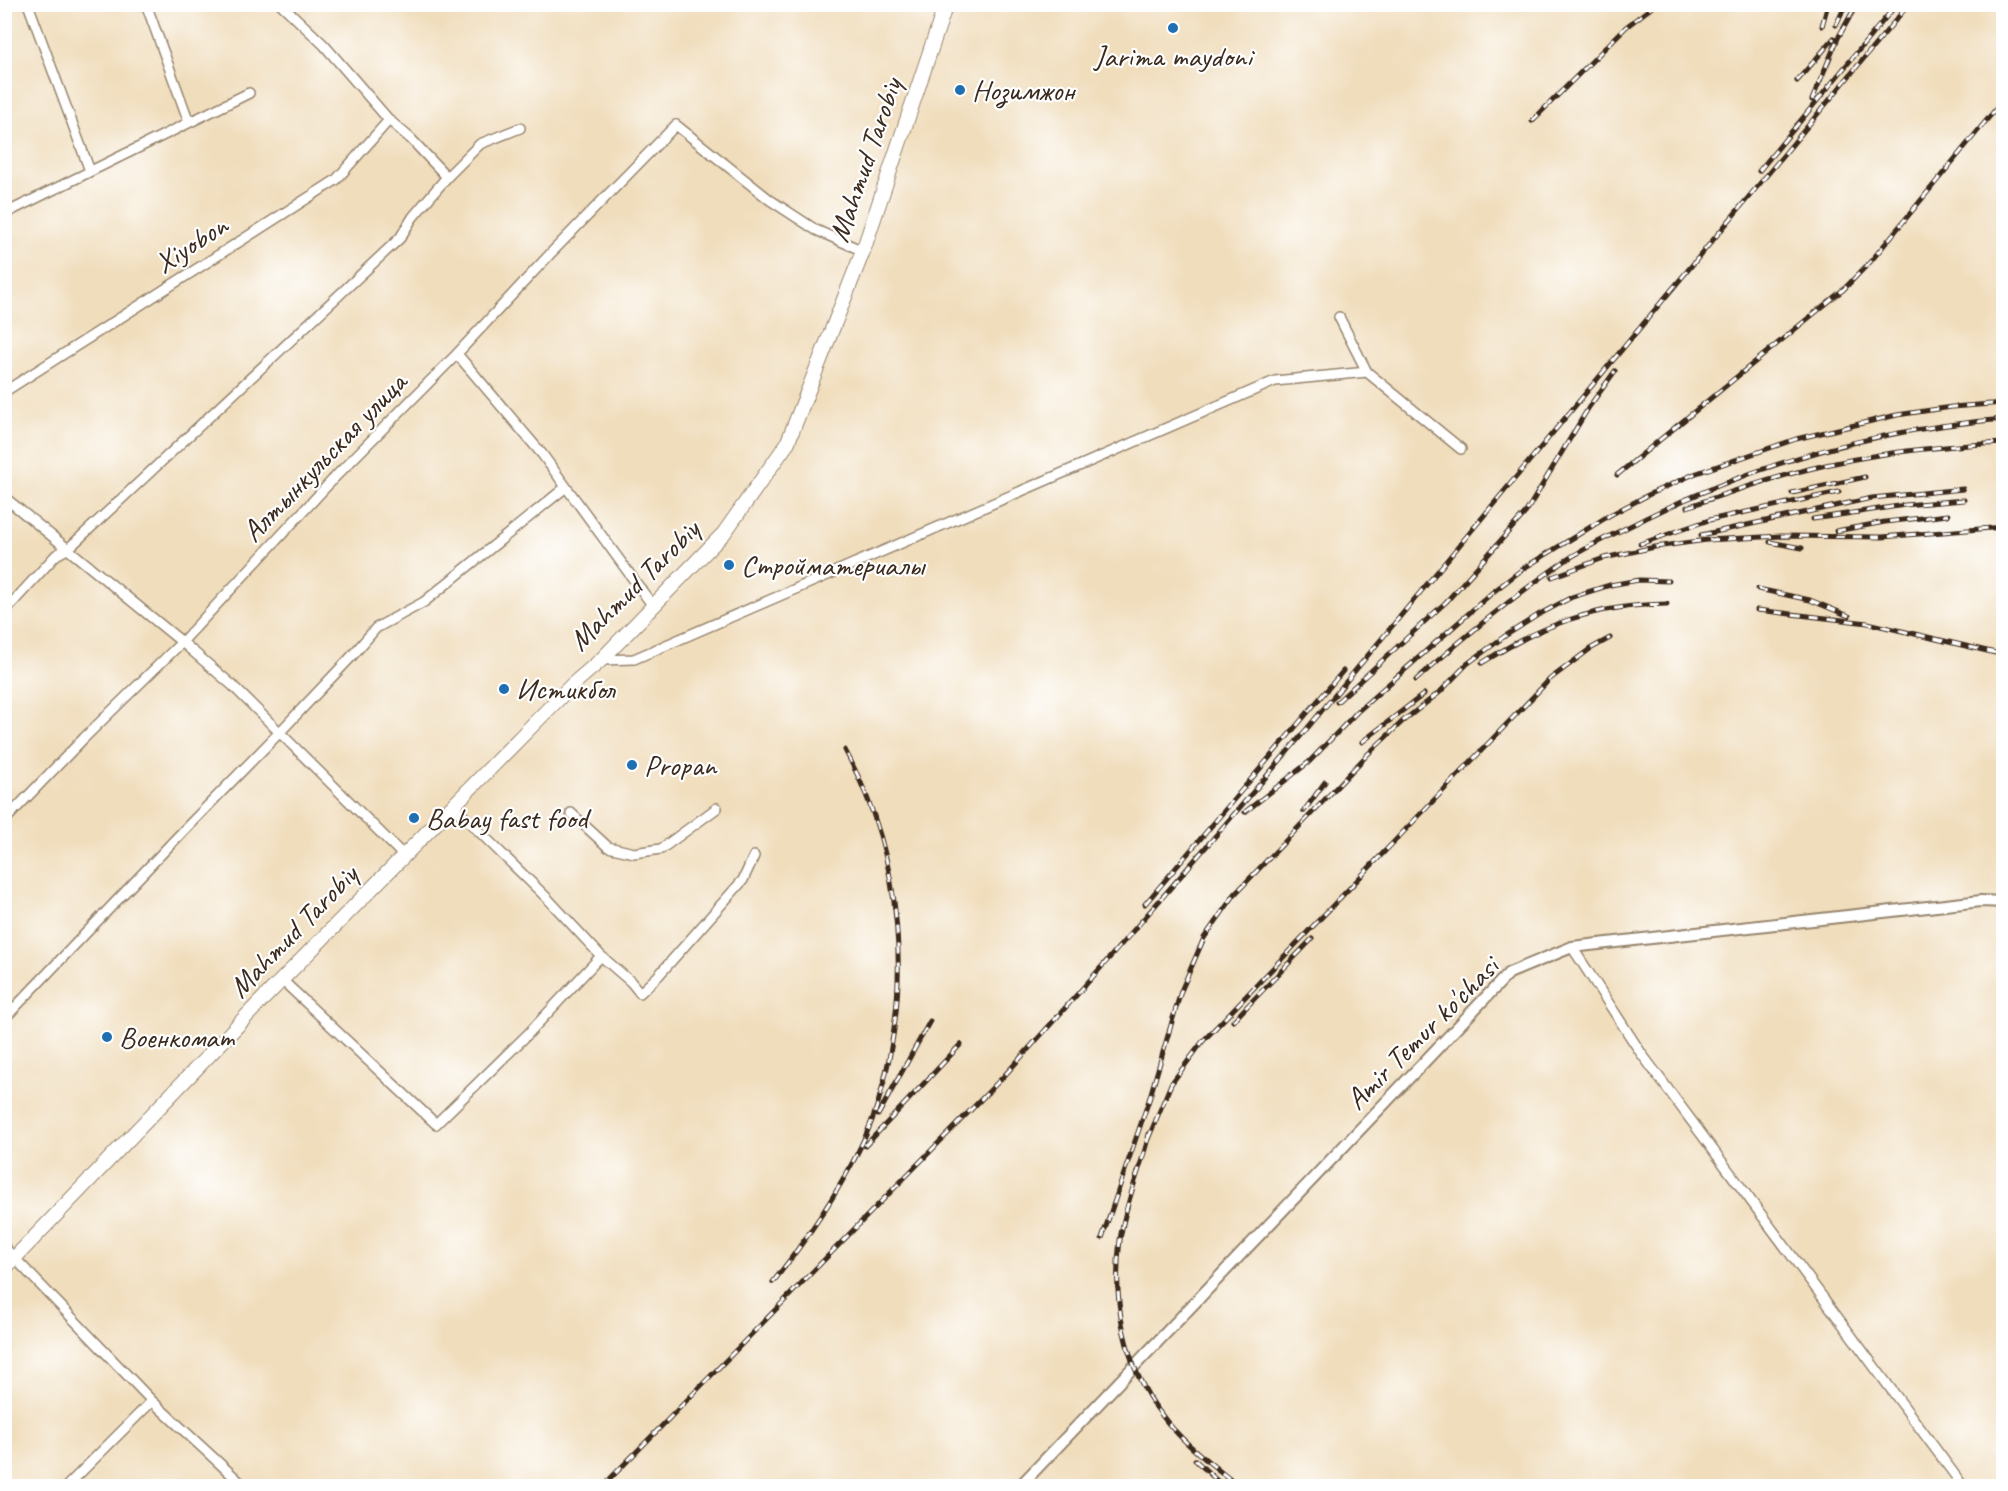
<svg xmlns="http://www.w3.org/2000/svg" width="2008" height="1491" font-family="Caveat,sans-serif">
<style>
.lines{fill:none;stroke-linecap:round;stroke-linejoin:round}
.minor-casing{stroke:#96846d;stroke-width:12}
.tertiary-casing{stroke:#96846d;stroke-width:14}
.primary-casing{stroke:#96846d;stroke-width:16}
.minor{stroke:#fff;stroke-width:9}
.tertiary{stroke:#fff;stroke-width:10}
.primary{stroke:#fff;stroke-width:14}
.rail-casing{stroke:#3b2a1e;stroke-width:5}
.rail{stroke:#fff;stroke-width:3;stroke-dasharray:9;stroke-linecap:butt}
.poi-dot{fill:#1f6fb2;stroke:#fff;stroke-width:2}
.labels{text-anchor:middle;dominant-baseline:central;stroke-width:4.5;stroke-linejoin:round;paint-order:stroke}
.poi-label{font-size:30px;fill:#3b2a1e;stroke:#fff;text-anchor:start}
.street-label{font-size:30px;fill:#3b2a1e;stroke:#fff}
</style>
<rect width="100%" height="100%" fill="#fff"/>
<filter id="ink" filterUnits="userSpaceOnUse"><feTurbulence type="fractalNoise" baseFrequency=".0167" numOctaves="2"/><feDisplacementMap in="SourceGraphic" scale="12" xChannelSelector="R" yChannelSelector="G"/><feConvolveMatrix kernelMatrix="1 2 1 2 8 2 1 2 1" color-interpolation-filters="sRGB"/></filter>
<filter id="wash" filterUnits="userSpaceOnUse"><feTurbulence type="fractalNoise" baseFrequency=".008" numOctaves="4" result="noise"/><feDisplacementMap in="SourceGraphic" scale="24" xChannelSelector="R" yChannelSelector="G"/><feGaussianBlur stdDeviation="1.35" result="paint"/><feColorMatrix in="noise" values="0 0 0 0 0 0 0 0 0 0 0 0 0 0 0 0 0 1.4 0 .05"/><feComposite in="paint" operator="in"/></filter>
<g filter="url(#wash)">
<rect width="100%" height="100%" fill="#f0ddbc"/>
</g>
<g filter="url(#ink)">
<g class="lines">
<g class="minor-casing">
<path id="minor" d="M28,4l62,167
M146,4l43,118
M281,4l43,41 65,75 22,19 36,38
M4,214l245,-121
M1339,317l28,55
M457,354l85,100 111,152
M4,392l332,-212 53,-60
M4,497l178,145 50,43 172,171
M4,612l52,-57 13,-7 331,-310 13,-21 34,-40 33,-33 40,-16
M601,660l33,-1 641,-278 92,-9 94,77
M453,806l95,93 53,57 30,26 9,11 18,-17 85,-96 11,-24
M571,813l37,34 26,6 27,-4 56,-41
M4,821l80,-83 98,-96 155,-167 117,-118 98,-105 124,-127 94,75 46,30 47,21
M1572,947l69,106 322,433
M283,981l153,143 92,-90 73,-78
M4,1019l183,-192 92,-94 73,-77 24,-28 48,-26 142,-115
M4,1247l148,154 92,85
M67,1486l85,-85"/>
</g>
<g class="tertiary-casing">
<path id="tertiary" d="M1020,1486l489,-513 63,-26 409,-46 23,1"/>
</g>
<g class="primary-casing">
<path id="primary" d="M4,1269l255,-266 313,-318 29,-25 123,-127 63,-89 76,-193 83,-247"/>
</g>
<use href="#minor" class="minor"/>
<use href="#tertiary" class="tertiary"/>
<use href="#primary" class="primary"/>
<g class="rail-casing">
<path id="rail" d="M1836,25l10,-21
M1822,26l6,-22
M1797,81l37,-43
M1812,100l26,-62 19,-34
M1532,121l94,-94 30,-23
M1759,171l138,-167
M1617,475l227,-186 27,-28 133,-162
M1792,493l73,-16
M1687,507c40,-14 81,-28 122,-38 63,-16 130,-23 195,-26
M1813,519l92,-14 59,-5
M1836,531l49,-9 63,-7
M1701,535l171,-37 91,-9
M1770,542l32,6
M1640,544l69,-24 130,-28
M1552,577l52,-19 51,-11 52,-7 74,-4 101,1 122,-10
M1758,589l52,11 39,16
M1757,610l111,13 136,32
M1482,663c61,-39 113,-58 185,-59
M1416,680c47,-42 96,-83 149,-119 25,-17 54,-29 81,-43 114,-56 230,-89 358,-99
M1337,702l109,-100 80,-90 63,-105 26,-36
M1362,742l62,-48
M1304,811l21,-29
M1245,812l64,-50 49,-51 135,-119 31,-24 86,-53 42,-22 42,-19 102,-35 101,-24 55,-8 52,-4
M1145,904l198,-233
M1233,1021l79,-82
M878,1115l52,-94
M1149,1134c-8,35 -24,69 -29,106 -8,59 4,126 41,174 20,28 51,50 77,72
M1148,1139l23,-55 32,-43 347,-362 40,-30 20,-11
M865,1146l96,-102
M1102,1238l47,-138 32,-109 23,-53 31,-44 133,-140 35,-33 37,-29 27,-28 38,-28 33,-21 34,-18 38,-12 29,-5 30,1
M773,1282c38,-48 87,-120 105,-179 35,-117 25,-246 -33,-353
M1195,1460l28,26
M603,1486l401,-410c101,-111 199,-225 296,-339l609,-733"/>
</g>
<use href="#rail" class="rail"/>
</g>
</g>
<g class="poi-dot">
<circle cx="1173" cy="28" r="6"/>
<circle cx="960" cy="90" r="6"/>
<circle cx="729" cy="565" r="6"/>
<circle cx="504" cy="689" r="6"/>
<circle cx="632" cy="765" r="6"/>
<circle cx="414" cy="818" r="6"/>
<circle cx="107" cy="1037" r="6"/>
</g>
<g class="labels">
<g class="poi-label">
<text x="1173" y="56" text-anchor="middle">Jarima maydoni</text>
<text x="972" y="90">Нозимжон</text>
<text x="741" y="565">Стройматериалы</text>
<text x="516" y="689">Истикбол</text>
<text x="644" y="765">Propan</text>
<text x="426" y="818">Babay fast food</text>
<text x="119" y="1037">Военкомат</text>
</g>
<g class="street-label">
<text transform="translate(865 160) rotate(-71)">Mahmud Tarobiy</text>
<text transform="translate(191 244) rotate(-33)">Xiyobon</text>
<text transform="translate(324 457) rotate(-46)">Алтынкульская улица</text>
<text transform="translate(634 585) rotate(-45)">Mahmud Tarobiy</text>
<text transform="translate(293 931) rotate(-46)">Mahmud Tarobiy</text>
<text transform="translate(1422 1033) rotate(-45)">Amir Temur ko'chasi</text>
</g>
</g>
<rect width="2008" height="1491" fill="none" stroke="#fff" stroke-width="24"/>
</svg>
